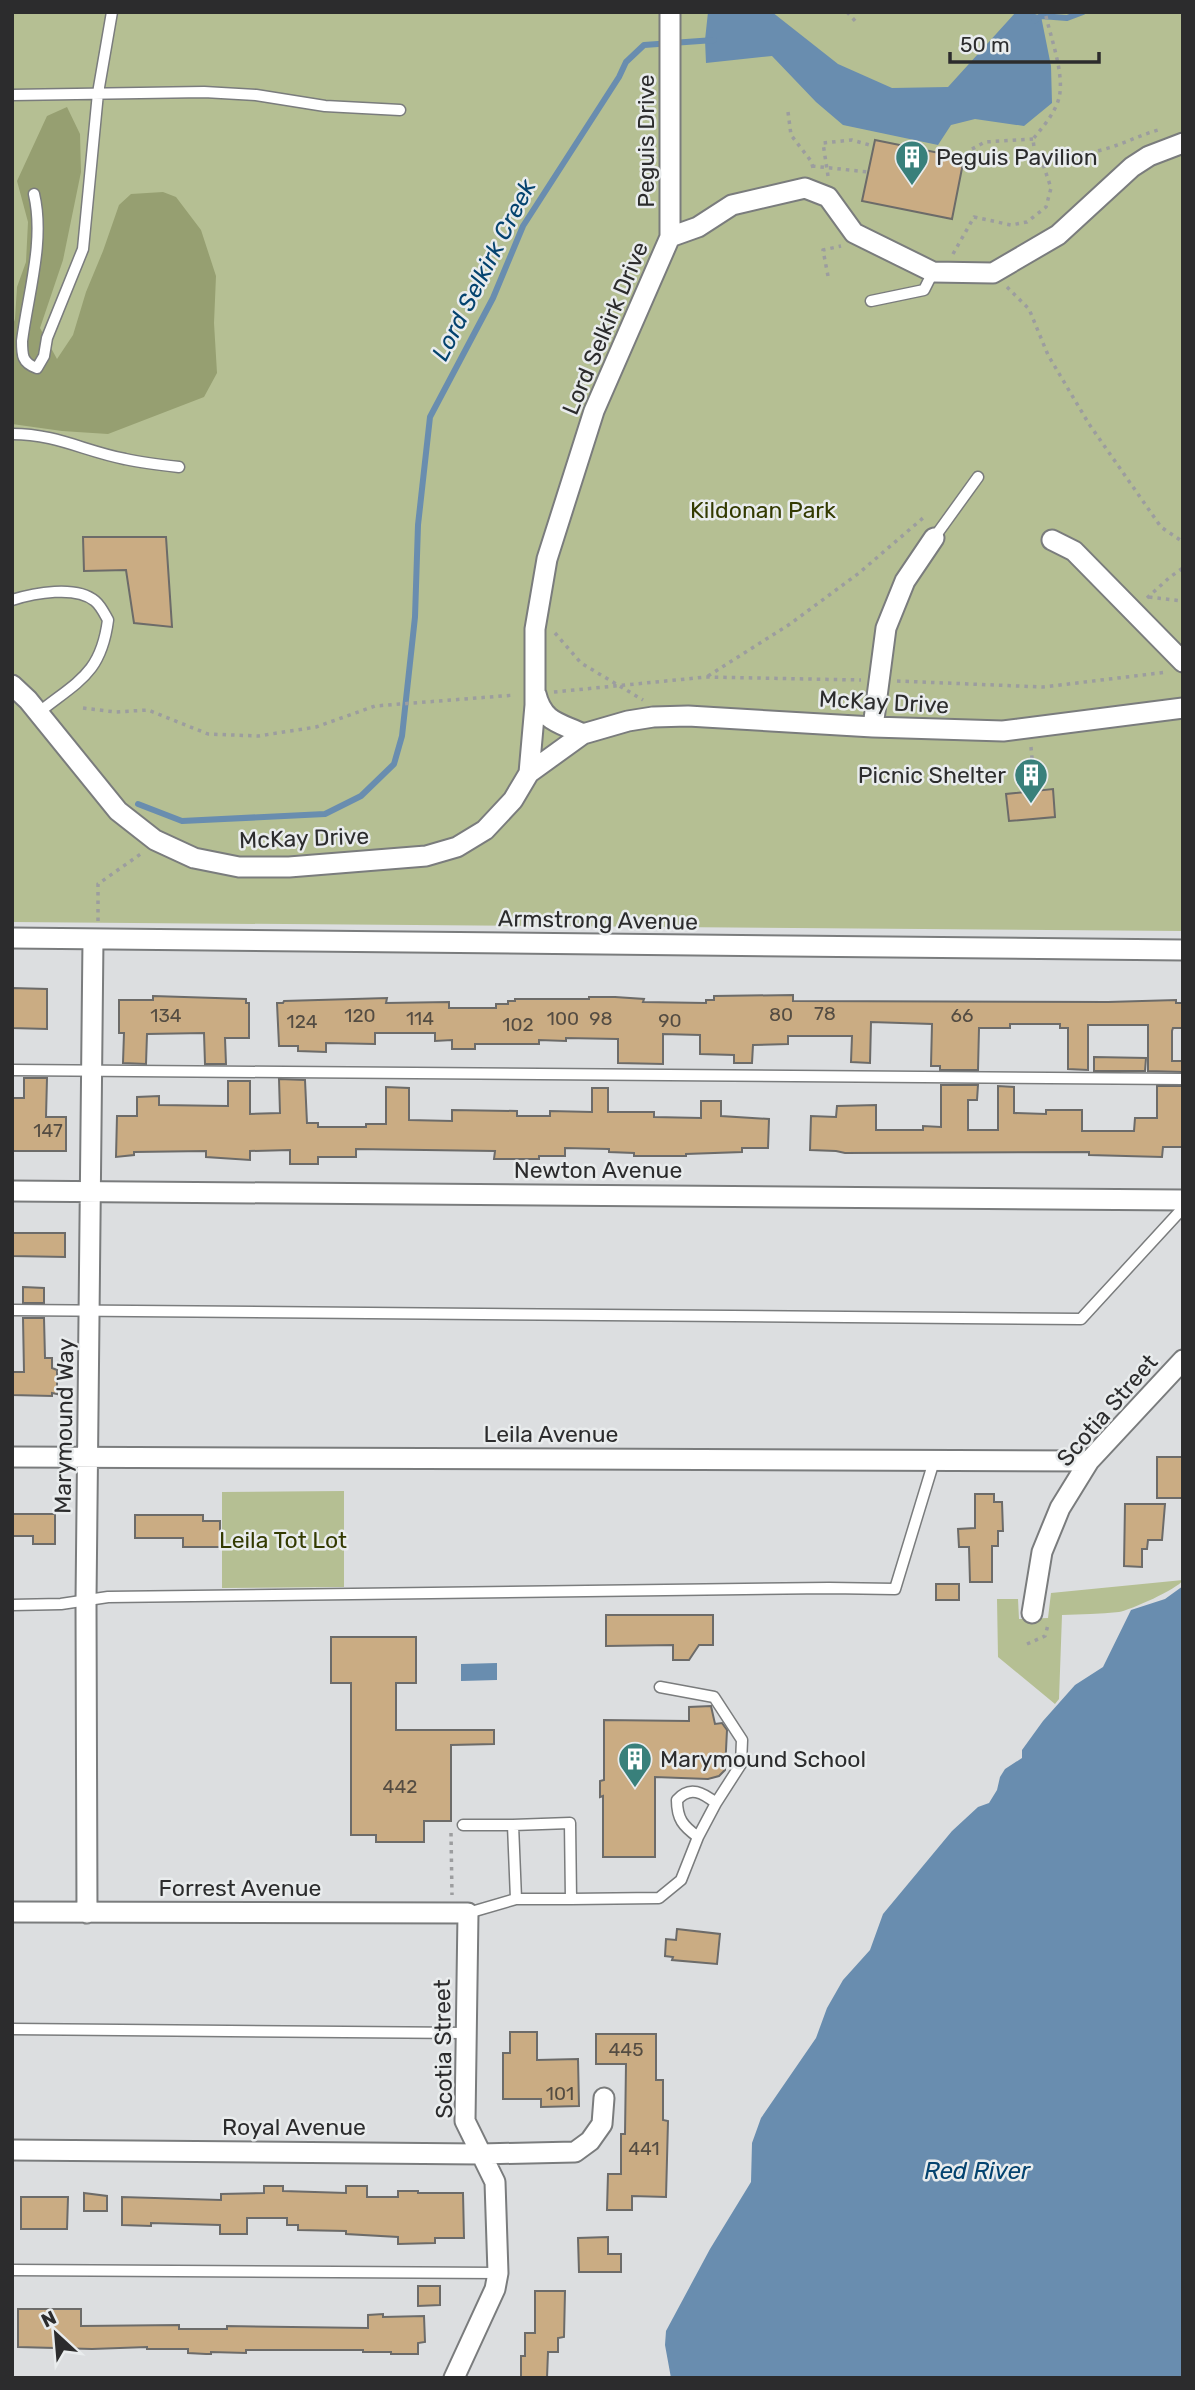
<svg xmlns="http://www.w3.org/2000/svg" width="1195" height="2390" font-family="Rubik,sans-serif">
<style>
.green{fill:#b5bf93}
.forest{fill:#969f71}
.water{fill:#698daf}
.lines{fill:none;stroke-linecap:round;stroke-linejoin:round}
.stream{stroke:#698daf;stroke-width:6}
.building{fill:#caac83;stroke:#6c6b69;stroke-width:2}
.service-casing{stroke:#7a7c7d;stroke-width:13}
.minor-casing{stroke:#7a7c7d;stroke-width:23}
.path{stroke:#9c9d9f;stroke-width:3.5;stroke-dasharray:3.5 5;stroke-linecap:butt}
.service{stroke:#fff;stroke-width:10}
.minor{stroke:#fff;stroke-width:19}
.labels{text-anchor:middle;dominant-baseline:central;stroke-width:5;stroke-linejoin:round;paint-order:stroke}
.number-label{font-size:19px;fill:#544c42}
.street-label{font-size:23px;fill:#2c2c2d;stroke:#e9eced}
.poi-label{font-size:23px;fill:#2c2c2d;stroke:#e9eced;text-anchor:start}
.park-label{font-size:23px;fill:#333a01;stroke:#e9eced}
.water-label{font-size:24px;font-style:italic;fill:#04436f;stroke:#e9eced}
</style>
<rect width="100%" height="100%" fill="#dcdee0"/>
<path class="green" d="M12,12h1171v919l-1171,-9z
M344,1491v96l-122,1v-96z
M1183,1580c-5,9 -53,30 -64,32 -19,2 -38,2 -57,3l-3,84 -4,5 -57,-47 -1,-58h21l1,20 29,-1 3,-25z"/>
<path class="forest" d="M67,107l13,27 1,38 -18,88 -23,68 17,31 16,-24 13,-43 17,-41 16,-46 12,-11 32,-2 13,5 25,33 15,46 -2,47 3,50 -13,24 -96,37 -46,-3 -50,-7v-97l3,-8 2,-32 9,-25 2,-40 -11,-41 30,-65z"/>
<path class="water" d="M708,12h64l66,52 54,24 56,-1 68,-75h13l12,4 10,50 1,37 -28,23 -49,-7 -24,6 -13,20 -95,-20 -27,-23 -44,-46 -66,7 -1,-23z
M1183,1586v792h-512l-6,-33 1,-14 44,-82 41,-67 1,-39 9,-25 55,-80 11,-30 16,-28 27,-30 13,-36 69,-83 26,-24 11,-4 8,-13 3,-13 5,-8 17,-11v-8l21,-29 32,-36 28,-18 28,-57 34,-11z
M497,1663v17l-36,1v-17z"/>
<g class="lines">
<path class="stream" d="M1035,20l6,-4 26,2 16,-6
M138,804l44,17 143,-7 36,-18 33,-32 8,-28 13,-119 3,-92 12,-108 63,-119 30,-72 96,-149 7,-15 18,-17 70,-5"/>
</g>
<path class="building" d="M875,140l89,18 -12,61 -90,-18z
M83,537h83l6,90 -38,-4 -8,-53 -42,1z
M1053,789l2,28 -46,4 -3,-27z
M12,988l35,1v40l-35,-1z
M793,995v6l315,1 68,-2v3h7v25h-10l-1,3v30h11v11l-35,-1v-46h-60v45l-20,-1v-41h-8v-4h-50v4h-31l-1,42h-38v-4h-9l1,-42 -61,-2 -1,41 -19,-1 1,-26h-64v8l-35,1 -1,18h-18v-8l-34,-1v-19l-37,-1v30l-45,-1v-24l-52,-1v3l-27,-1v4h-64v5h-23v-9l-17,1v-8h-60v11l-49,-1v9l-28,-1v-5h-19l-2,-43h6l1,-2 103,-3 -1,5 63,-1v6h47v-4h12v-3h7v-2h74v-2h26l29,2 -1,3 63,1v-3h8v-4z
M153,996l93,3v4h3v35h-24l1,26h-21l-1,-31 -57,1 -1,30 -23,-1 1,-30h-5v-33h34z
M1094,1057l52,1 -1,13h-51z
M24,1078h23l-1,39h20v34h-54v-53h12z
M279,1079l26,1 2,43h11v4h48v-3h20v-37l23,1v32l43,1v-11l65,1v5h33v-5l42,1v-24h16v24h46v5l47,1v-17h20v15l48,3 -1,29h-26v4l-56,2v2h-52v-3l-25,-1v-3l-44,-1v8h-26v3h-45l1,-8 -139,-2v8h-38v7h-28v-14l-40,1v9l-44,-3v-6l-72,1v3l-18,2 1,-41h20v-19l22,-1v9l69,1v-25h22v33l30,-1z
M941,1085h37l-1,15h-9v30h30v-44l16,1v26l32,1v-4h36v21h52l1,-13h22v-32h26v61h-20l-1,10 -73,-2v-3l-244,1 -9,-2 -26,-1 1,-34 25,1 1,-11 39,-1v25h47v-4l18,1z
M12,1233h53v24l-53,-1z
M23,1287l21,1v15h-21z
M23,1318h21l1,40h7v10l5,2v24l-5,-1v3l-40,-1v-23h12z
M1157,1457h26v41h-26z
M975,1494h19v8h8l1,29h-5v15h-6v36h-22l-1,-35h-10l-1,-18 17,-1z
M1125,1504h40l-3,36h-14l-1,9h-5v18l-18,-1z
M12,1514h43v30h-22v-8h-21z
M135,1515h68v6h17v26h-37v-9h-48z
M936,1584h23v16h-23z
M606,1615h107v30h-14l-10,15h-16v-15l-67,1z
M331,1637h85v46h-20v47h98v14l-43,1v76h-27v21h-48v-7h-25v-152h-20z
M711,1706l4,18 7,-1 5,7 -2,40 -6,6 -11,3 -53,-2v80h-52v-61l-3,1v-16l4,-1v-60l85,1v-14z
M677,1929l43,5 -3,30 -45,-4 1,-3 -8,-1 1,-17 10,1z
M510,2032h27v28l41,-1 1,47 -38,1v-8h-38v-46h7z
M596,2034h60v46h7v40l5,1 -2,76 -34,-1v14h-25l1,-36h13v-40h4l1,-70h-30z
M264,2186h19v5l63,2v-7h21v11h31v-6h20v2h45l1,45h-29v5l-37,1v-7l-52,-3v-3l-48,-1v-5h-11v-7h-40v16h-27v-9l-69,-2v3l-29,-1v-28l99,3v-6l43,-1z
M84,2193l23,3v15h-23z
M21,2197h47l-1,32h-46z
M608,2237v17h13v18h-42l-1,-34z
M418,2286h22v19l-22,1z
M535,2291h30l-1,46 -6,1v14h-10l-1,26h-26v-22h4v-23h10z
M18,2309h63v17l98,-1v4h48v-3l141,2v-13l15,-1v3l41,-1 1,26 -7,1v11h-27v-2h-28v-2h-117v3l-35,-1v2h-5l-18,-1v-4h-41v-2l-55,2 -74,-2z"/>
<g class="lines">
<g class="service-casing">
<path id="service" d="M12,95l192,-3 52,3 69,11 75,4
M34,194c11,47 -6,100 -12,147 0,14 0,22 15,27l7,-12 3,-18 36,-89 15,-156 14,-81
M871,301l53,-11 9,-18
M12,434c44,0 72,17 113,25 18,4 36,6 54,8
M934,538l44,-61
M12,600c22,-7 64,-15 83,1 6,5 9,12 13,19 -7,54 -30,61 -70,93
M12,1070l1171,9
M12,1310l1069,9 102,-111
M12,1605l49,-1 47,-7 721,-9 66,1 39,-128
M463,1825h50
M698,1837c-15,-11 -21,-18 -21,-37 13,-15 26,-7 39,3
M571,1899l88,-1 22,-18 17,-43 18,-34 25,-39 1,-24 -28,-43 -54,-10
M468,1913l48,-14 -3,-74 57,-2 1,76h-55
M12,2029l454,4
M12,2270l486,3"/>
</g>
<g class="minor-casing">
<path id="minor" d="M670,237l28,-10 34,-22 73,-17 23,9 26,36 79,39 60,1 65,-38 74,-68 17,-11 34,-13
M1052,540l22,11 109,111
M12,685l16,15 90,111 37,29 39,18 45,9h50l137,-11 31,-9 28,-17 28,-30 16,-27 54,-39 45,-13 25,-4 35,-1 185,11 130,4 180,-23
M536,694c7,29 25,29 47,40
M873,727l13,-99 19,-47 29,-43
M529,773l6,-68v-76l12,-70 47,-148 76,-174v-225
M12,938l1171,12
M12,1191l1171,9
M12,1457l1077,4
M1032,1613l10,-61 18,-44 29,-47 94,-101
M12,1912l456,1 -3,208 30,61 3,91 -3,16 -41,89
M87,1913l-1,-312 7,-662
M12,2150l468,4 95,-2 15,-11 12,-17 2,-26"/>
</g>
<path class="path" d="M847,12l10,11
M788,112l3,23 20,26 3,10
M972,149l13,-7 48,-3
M1040,162c24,-11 41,-6 65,-13 18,-5 35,-14 53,-19
M812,166l56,6
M828,176l-5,-33 29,-3 21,6
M953,254l21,-37 37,8 16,-3 19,-15 5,-19 -7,-21 -9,-11 -2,-17c10,-12 22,-26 26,-41 6,-24 -9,-62 -14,-86
M828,276l-5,-26 18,-4
M1007,287l22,22 19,46 41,69 72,103 22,15
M1149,597l34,4
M1147,598l23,-21 13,-9
M555,633l26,30 62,37
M708,676l82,-52 69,-51 64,-55
M897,681l146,6 125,-15
M554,692l152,-15 155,3
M83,708l32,4 33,-2 60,24 50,2 58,-9 59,-21 140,-11
M1031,747l4,44
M98,921v-37l44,-31
M1027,1644l18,-8 3,-11
M451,1833l1,62"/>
<use href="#service" class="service"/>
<use href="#minor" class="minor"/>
</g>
<defs>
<g id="building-pin" transform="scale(1.75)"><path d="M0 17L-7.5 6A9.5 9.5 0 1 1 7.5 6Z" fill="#39807b" stroke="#e9eced"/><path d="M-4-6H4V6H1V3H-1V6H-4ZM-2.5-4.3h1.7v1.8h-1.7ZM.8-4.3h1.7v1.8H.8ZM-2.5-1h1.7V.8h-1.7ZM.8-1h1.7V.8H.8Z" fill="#fff"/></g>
</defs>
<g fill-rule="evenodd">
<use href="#building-pin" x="912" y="157"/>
<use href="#building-pin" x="1031" y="775"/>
<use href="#building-pin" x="635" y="1759"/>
</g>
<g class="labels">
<g class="number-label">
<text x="825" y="1013">78</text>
<text x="781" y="1014">80</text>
<text x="166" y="1015">134</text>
<text x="360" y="1015">120</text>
<text x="962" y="1015">66</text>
<text x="420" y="1018">114</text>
<text x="563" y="1018">100</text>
<text x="601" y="1018">98</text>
<text x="670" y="1020">90</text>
<text x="302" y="1021">124</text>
<text x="518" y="1024">102</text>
<text x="48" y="1130">147</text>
<text x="400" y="1786">442</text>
<text x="626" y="2049">445</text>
<text x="560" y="2093">101</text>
<text x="644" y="2148">441</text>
</g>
<g class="street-label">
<text transform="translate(646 141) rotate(-90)">Peguis Drive</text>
<text transform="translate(605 328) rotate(-67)">Lord Selkirk Drive</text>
<text transform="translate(884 702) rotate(3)">McKay Drive</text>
<text transform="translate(304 838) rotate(-2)">McKay Drive</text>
<text transform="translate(598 920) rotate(1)">Armstrong Avenue</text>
<text x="598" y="1170">Newton Avenue</text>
<text transform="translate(1107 1410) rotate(-49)">Scotia Street</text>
<text transform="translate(64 1426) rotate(-89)">Marymound Way</text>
<text x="551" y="1434">Leila Avenue</text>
<text x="240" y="1888">Forrest Avenue</text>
<text transform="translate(443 2049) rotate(-91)">Scotia Street</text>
<text x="294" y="2127">Royal Avenue</text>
</g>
<g class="poi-label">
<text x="936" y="157">Peguis Pavilion</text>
<text x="1006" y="775" text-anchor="end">Picnic Shelter</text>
<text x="660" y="1759">Marymound School</text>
</g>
<g class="park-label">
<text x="763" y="510">Kildonan Park</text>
<text x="283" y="1540">Leila Tot Lot</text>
</g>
<g class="water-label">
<text transform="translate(484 270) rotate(-63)">Lord Selkirk Creek</text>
<text x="977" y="2171">Red River</text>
</g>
</g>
<rect width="1195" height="2390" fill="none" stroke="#2c2c2d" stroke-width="28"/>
<g transform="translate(56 2334) rotate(334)" stroke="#e9eced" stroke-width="5" paint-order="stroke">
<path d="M0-5L12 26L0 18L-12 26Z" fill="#2c2c2d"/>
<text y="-10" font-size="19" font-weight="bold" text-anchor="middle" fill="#2c2c2d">N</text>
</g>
<path d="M950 52v10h149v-10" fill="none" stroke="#2c2c2d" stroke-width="3.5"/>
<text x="960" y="52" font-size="21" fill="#2c2c2d" stroke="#e9eced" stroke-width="5" paint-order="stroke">50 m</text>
</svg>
